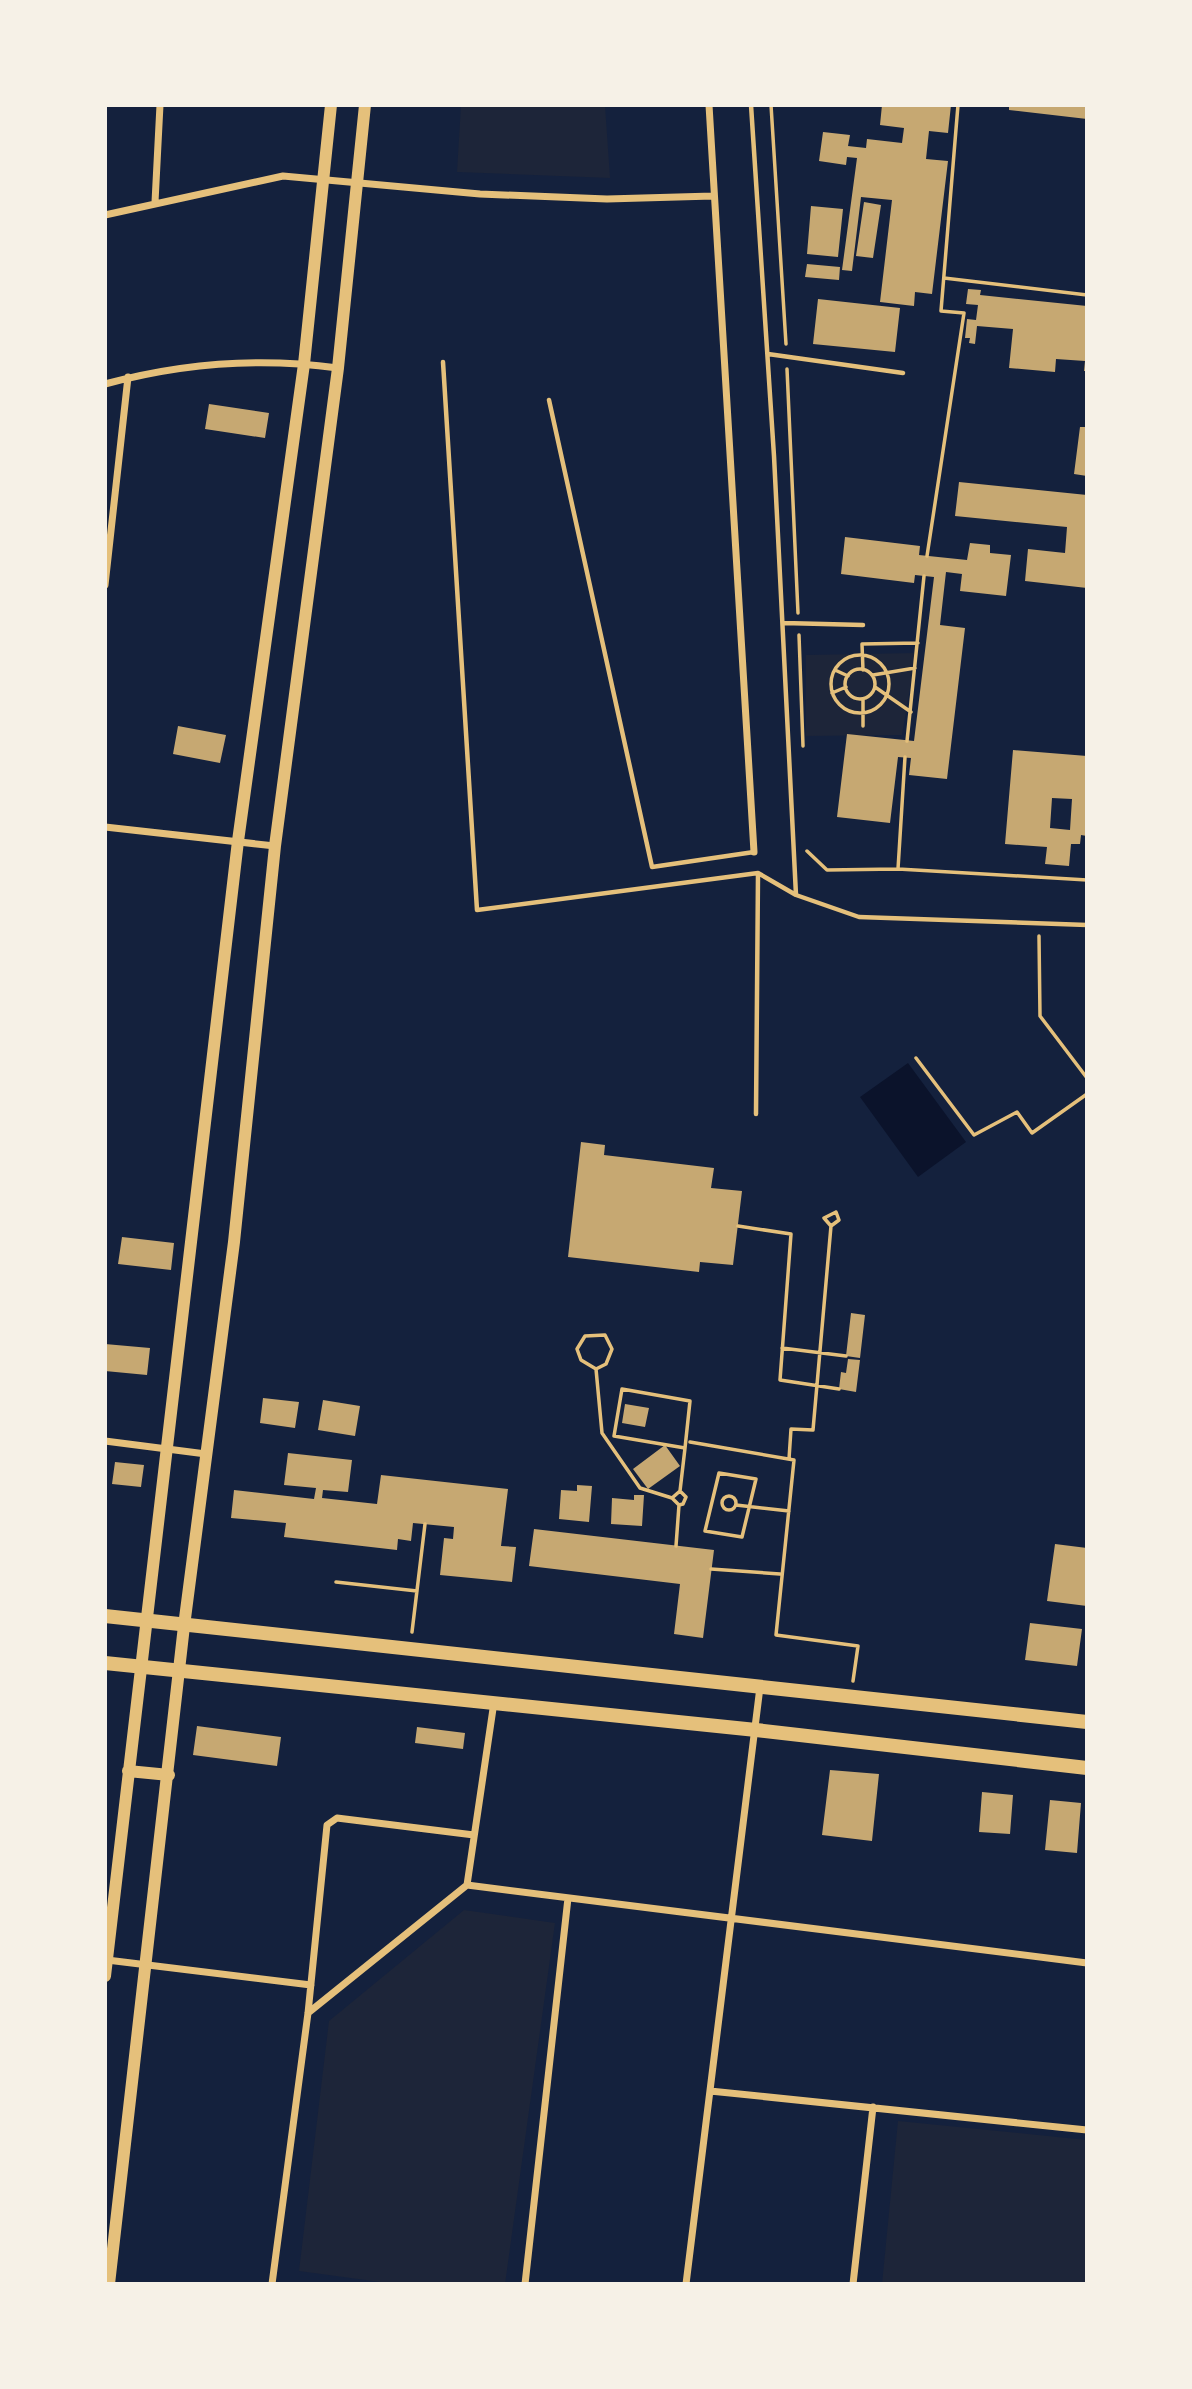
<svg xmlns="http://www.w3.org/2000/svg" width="1192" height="2389" font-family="'IBM Plex Sans',sans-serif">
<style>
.green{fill:#1d2539}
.water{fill:#0b132b}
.building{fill:#c6a872;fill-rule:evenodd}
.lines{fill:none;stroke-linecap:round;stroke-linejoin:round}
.path{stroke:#e5c07b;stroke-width:3.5}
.service{stroke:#e5c07b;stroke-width:4.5}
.minor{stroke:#e5c07b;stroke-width:7}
.tertiary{stroke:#e5c07b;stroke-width:12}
.primary{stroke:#e5c07b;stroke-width:14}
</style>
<rect width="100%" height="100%" fill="#14213d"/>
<path class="green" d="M461,105h144l5,73 -153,-6z
M916,653l-14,82 -96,1v-81z
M464,1910l91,13 -50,361h-110l-96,-13 30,-250z
M898,2121l189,19v144h-205z"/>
<path class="water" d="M908,1063l58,79 -48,35 -58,-80z"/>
<path class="building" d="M882,105h69l-3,28 -19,-2 -3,28 22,2 -16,133 -17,-2 -1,14 -34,-4 12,-102 -31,-3 -9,74 -10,-1 15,-112 -10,-1 -1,8 -27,-4 4,-29 27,3 -2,11 18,2 1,-9 35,4 2,-15 -24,-3z
M1009,105h78v14l-78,-9z
M864,202l17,3 -8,53 -17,-2z
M811,206l32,3 -5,48 -31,-3z
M807,264l33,3 -1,13 -34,-3z
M968,289l13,1 -1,5 107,11v65h-3l1,-10 -29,-2 -1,13 -46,-4 4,-39 -36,-3 -2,18 -6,-1 1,-5h-5l2,-19 9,1 2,-15 -12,-1z
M818,299l82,9 -5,44 -82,-8z
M209,404l60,9 -4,25 -60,-9z
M1080,427h7v49l-13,-2z
M959,482l128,13v93l-62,-7 3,-32 37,4 2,-26 -112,-11z
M845,537l75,9 -1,9 48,5 3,-17 20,2v8l21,2 -5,41 -46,-5 2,-17 -16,-2 -6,53 25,3 -18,151 -38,-4 2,-17 -13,-1 -8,66 -53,-6 10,-83 67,7 20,-164 -19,-2 -1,8 -73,-9z
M178,726l48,9 -6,28 -47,-9z
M1013,750l74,6v80l-6,-1 -1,9h-9l-2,22 -24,-2 2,-17 -42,-3zM1052,798l20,1 -2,31 -20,-2z
M581,1142l24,3 -1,10 110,13 -3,20 31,3 -9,74 -33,-3 -1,10 -131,-15z
M122,1237l52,6 -3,27 -53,-6z
M851,1313l14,2 -5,43 -14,-2z
M105,1344l45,4 -3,27 -42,-4z
M848,1359l12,1 -4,32 -17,-3 2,-17 5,1z
M263,1398l36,4 -4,26 -35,-5z
M323,1400l37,6 -5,30 -37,-6z
M625,1404l24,4 -4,19 -23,-4z
M665,1445l15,21 -32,23 -15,-20z
M288,1453l64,7 -4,32 -25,-2 -1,8 55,6 4,-29 127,14 -7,57 15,1 -4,35 -72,-7 4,-37 9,1 1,-12 -41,-4 -2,18 -13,-2 -1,11 -113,-13 2,-14 -55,-5 3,-28 80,9 2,-11 -32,-3z
M115,1462l29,3 -3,22 -29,-3z
M577,1485l15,1 -3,36 -30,-3 2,-29 16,1z
M634,1495h10l-2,31 -31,-2 1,-26 22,2z
M534,1529l180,21 -11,88 -29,-4 6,-50 -151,-18z
M1055,1544l32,4v58l-40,-5z
M1030,1623l52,6 -5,37 -52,-6z
M197,1726l84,11 -4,29 -84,-11z
M417,1727l48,6 -2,16 -48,-6z
M830,1770l49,4 -7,67 -50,-6z
M982,1792l31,3 -3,39 -31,-2z
M1050,1800l31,3 -4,50 -32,-3z"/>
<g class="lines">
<path class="path" d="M771,105l15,239
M944,278l143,17
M787,369l11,244
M927,556l37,-243 -23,-2 17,-206
M799,635l4,111
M831 684a29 29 0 1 1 58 0a29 29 0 1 1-58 0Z
M845 684a15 15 0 1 1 30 0a15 15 0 1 1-30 0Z
M835,670l13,6
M863,670l-1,-26 56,-1
M873,675l42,-7
M875,687l36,25
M832,693l14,-6
M863,726v-27
M907,741l17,-165
M807,851l20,19 71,-1 189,11
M898,869l7,-112
M1039,936l1,80 47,62
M916,1058l58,77 43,-23 15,21 55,-39
M738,1226l53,8 -11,146 59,9
M782,1348l64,8
M596,1369l-15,-9 -4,-11 8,-13 20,-1 7,14 -6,15 -10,5 6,64 38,55 32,10
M622,1389l68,12 -5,47 -71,-12z
M690,1442l104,18 -18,175 82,11 -5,35
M789,1459l2,-30 22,1 18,-204 8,-6 -3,-8 -12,6 7,8
M719,1473l37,6 -14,58 -37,-6z
M680,1491l5,-43
M722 1503a7 7 0 1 1 14 0a7 7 0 1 1-14 0Z
M736,1505l53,6
M676,1546l3,-41 4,-1 3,-7 -6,-6 -8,7 7,7
M711,1569l69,5
M336,1582l81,9
M412,1632l13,-108"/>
<path class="service" d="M751,105l23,351 22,439
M768,354l135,19
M443,362l34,548 281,-37 38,22 63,22 228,8
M549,400l103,467 102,-15
M784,623l79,2
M756,1114l2,-240"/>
<path class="minor" d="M709,105l45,747
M155,202l5,-97
M105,215l178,-39 197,18 127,5 106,-3
M105,384c77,-21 154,-27 233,-16
M105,585l23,-208
M105,827l170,19
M105,1441l101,13
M467,1885l27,-183
M107,1960l204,25
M308,2013l159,-128 620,78
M710,2091l377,39
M272,2284l36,-271 19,-188 10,-7 137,17
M525,2284l43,-386
M686,2284l74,-597
M853,2284l20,-177"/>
<path class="tertiary" d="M128,1771l41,4
M105,1976l133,-1135 66,-477 27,-259
M109,2284l75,-658 50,-384 41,-396 63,-478 27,-263"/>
<path class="primary" d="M105,1616l982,106
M105,1663l651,67 331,38"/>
</g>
<rect width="1192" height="2389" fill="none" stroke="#f6f1e7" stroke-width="214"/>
</svg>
